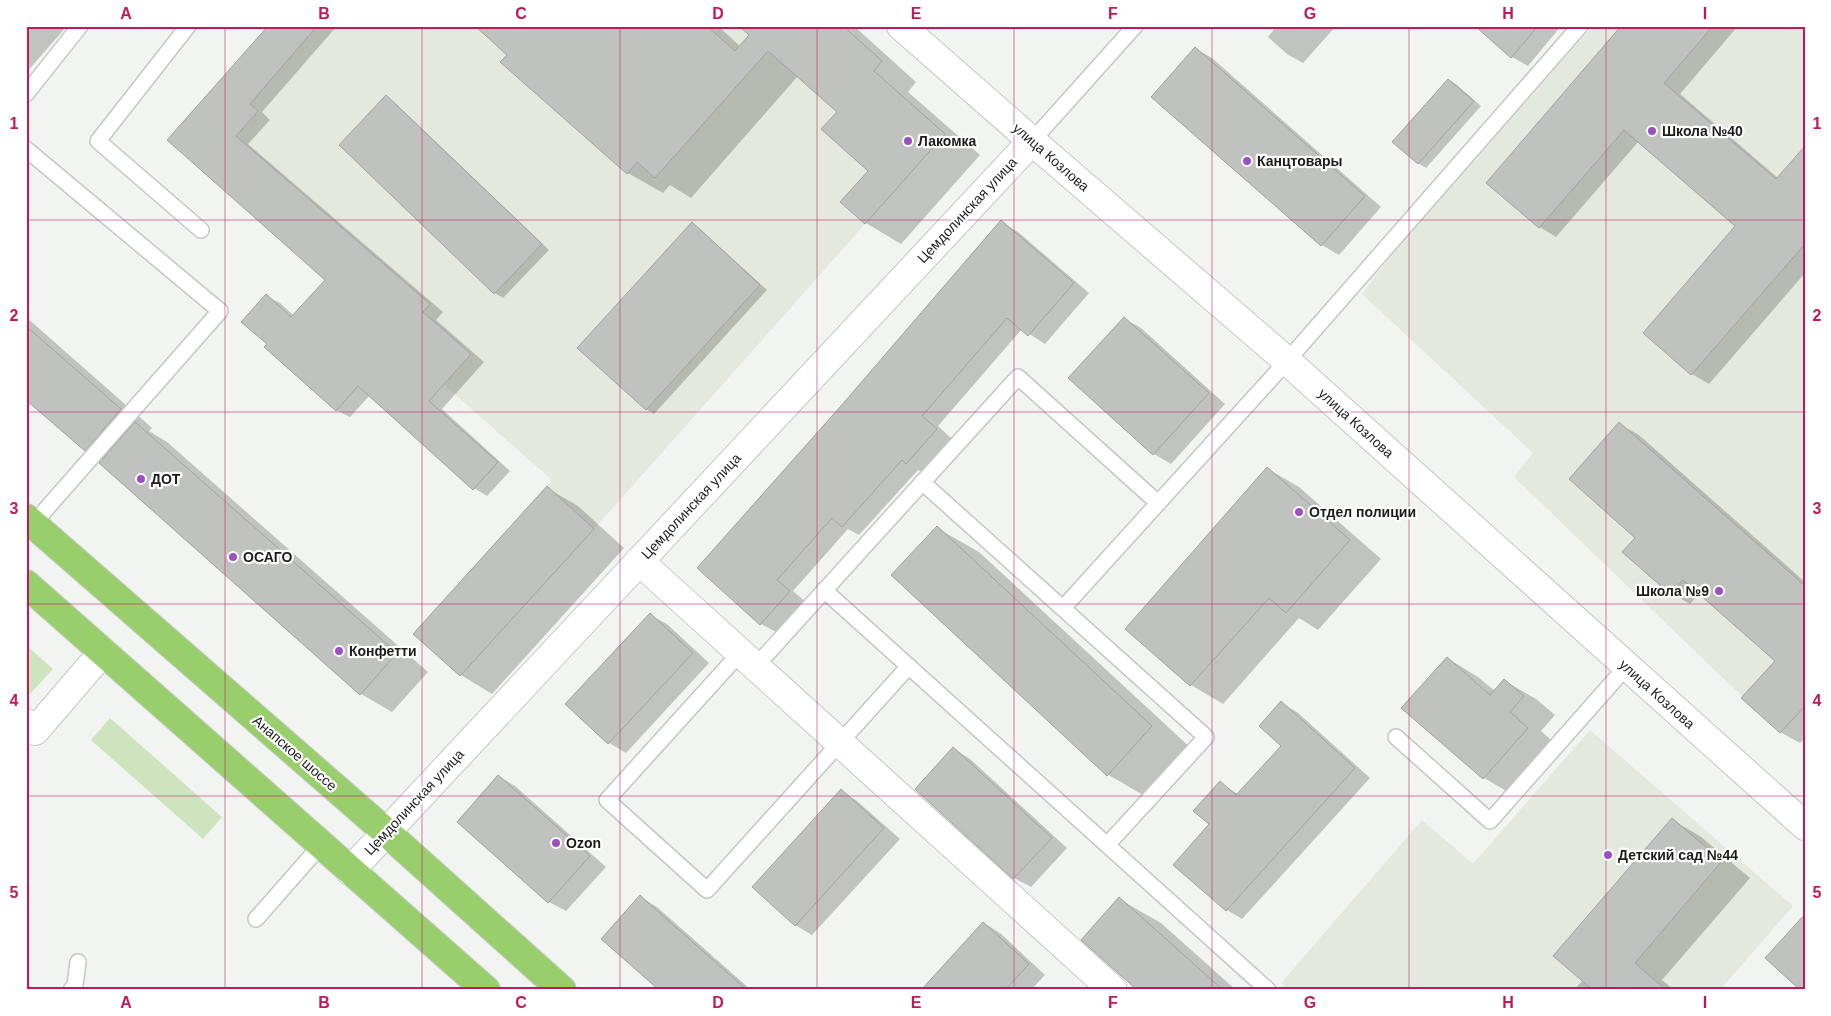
<svg xmlns="http://www.w3.org/2000/svg" width="1831" height="1016" font-family="Helvetica,sans-serif">
<style>
.built{fill:#e3e9df}
.green{fill:#cee4bf}
.shadow{fill:#0003}
.building{fill:#c0c2bf;stroke:#a1a3a0}
.lines{fill:none;stroke-linecap:round;stroke-linejoin:round}
.lane-casing{stroke:#c5c7c4;stroke-width:18}
.street-casing{stroke:#c5c7c4;stroke-width:30}
.highway-casing{stroke:#cdcdcd;stroke-width:30}
.lane{stroke:#fff;stroke-width:15}
.street{stroke:#fff;stroke-width:28}
.highway{stroke:#98ce6c;stroke-width:28}
.grid{fill:none;stroke:#c2185b;stroke-width:1;stroke-opacity:0.55}
.poi-dot{fill:#9c51c3;stroke:#fff;stroke-width:2}
.labels{text-anchor:middle;dominant-baseline:central;stroke-width:4.5;stroke-linejoin:round;paint-order:stroke}
.poi-label{font-size:14px;font-weight:bold;fill:#1c1d1b;stroke:#fff;text-anchor:start}
.street-label{font-size:14px;fill:#1c1d1b;stroke:#fff}
.neatline{fill:none;stroke:#c2185b;stroke-width:2}
.grid-label{font-size:16px;text-anchor:middle;font-weight:bold;fill:#c2185b}
</style>
<rect width="100%" height="100%" fill="#f2f4f1"/>
<path class="built" d="M268,26h575l39,35 -8,10 71,63 -351,395 -47,-43 5,-6 -385,-340z
M1593,26h212v679l-25,28 -266,-256 19,-24 -171,-159 45,-59z
M1590,730l203,176 -73,84h-431l-8,-7 141,-163 51,44z"/>
<path class="green" d="M26,645l27,24 -24,26 -3,-2z
M110,718l112,99 -19,22 -112,-99z"/>
<path class="shadow" d="M26,26h41l-41,47z
M270,26h67l-75,86 8,8 -22,24 195,168 -7,8 48,42 -42,47 68,62 -23,25 -13,-8 -104,-93 -20,22 -14,-7 -68,-66 -2,-48 14,7 14,13 33,-36 -159,-140z
M476,26h242l23,21 18,-21h95l62,56 -8,10 72,63 -79,89 -35,-21 -24,-21 28,-32 -32,-58 -40,-36 -107,122 -21,-13 -7,8 -35,-20 -119,-118z
M1277,26h59l-33,37 -16,-9 -19,-17z
M1477,26h84l-33,40 -16,-9z
M1623,26h115l-58,68 98,84 27,-30v125l-96,111 -17,-10 -48,-41 93,-107 -98,-85 -83,96 -16,-10 -52,-44z
M1196,49l16,9 169,149 -42,48 -17,-10 -169,-148z
M1449,80l8,5 24,21 -55,62 -8,-5z
M386,97l8,5 155,148 -46,48 -8,-5 -154,-148z
M1001,222l17,10 71,61 -44,51 -23,-15 -84,97 15,14 -29,33 -6,-3 -59,65 -11,-6 -55,62 13,11 -28,31 -17,-9 -62,-56 142,-160z
M692,224l8,5 67,61 -113,124 -8,-5z
M26,317l126,111 -3,3 18,11 261,230 -36,40 -31,-18 -258,-234 -18,-10 -59,-52z
M1125,319l16,9 84,76 -54,60 -17,-10 -84,-76z
M1619,424l20,11 166,147v156l-5,5 -20,-11 -3,-71 -77,-68 -10,11 -19,-11 -47,-41 13,-14z
M1268,469l31,18 82,72 -63,71 -19,-12 -76,86 -32,-19 -65,-57z
M547,488l31,18 46,42 -132,146 -31,-19 -46,-41z
M937,528l42,24 215,199 -44,48 -43,-25z
M650,615l17,9 42,39 -83,90 -17,-10 -42,-39z
M1447,658l31,19 17,14 10,-10 31,18 19,16 -14,16 18,16 -44,49 -31,-18 -81,-70z
M1281,703l16,9 73,66 -128,141 -15,-9 -52,-46 35,-40 10,-41 18,11 45,-48z
M954,749l16,10 97,89 -36,39 -17,-9z
M499,776l16,10 91,81 -40,44 -17,-9 -90,-80z
M841,791l16,10 43,38 -88,96 -17,-10z
M1672,820l28,16 50,42 -88,102 12,10h-100l9,-10z
M640,897l17,10 94,83h-90z
M1119,899l42,24 75,67h-97z
M984,923l16,10 45,42 -14,15h-109z
M26,983l8,7h-8z"/>
<path class="building" d="M268,26h49l-67,78 8,7 -22,25 194,168 -7,8 48,42 -42,47 69,61 -25,28 -115,-104 -22,25 -72,-64 3,-3 -26,-22 25,-28 25,23 34,-37 -158,-140z
M475,26h232l28,25 14,-16 -10,-9h104l39,35 -8,10 71,63 -80,90 -25,-22 28,-31 -47,-42 16,-17 -69,-61 -113,127 -18,-16 -10,12 -127,-112 7,-7z
M1475,26h63l-27,32z
M1621,26h92l-49,57 112,96 29,-33v98l-114,131 -48,-42 92,-107 -111,-96 -85,98 -53,-45z
M1195,47l170,149 -44,50 -170,-149z
M1448,79l26,22 -56,63 -26,-22z
M386,95l156,149 -48,50 -155,-149z
M1001,220l73,63 -46,53 -21,-18 -85,98 15,13 -31,35 -4,-4 -60,67 -10,-9 -55,62 13,11 -30,34 -63,-57 143,-161z
M692,222l68,63 -114,125 -69,-62z
M1124,317l85,76 -56,62 -85,-77z
M26,326l95,83 -36,42 -59,-51z
M135,422l262,231 -37,42 -261,-232z
M1619,422l186,164v120l-25,27 -39,-35 34,-37 -92,-81 -13,14 -48,-42 13,-14 -66,-59z
M1267,467l83,73 -64,73 -17,-15 -79,88 -65,-57z
M547,486l47,43 -134,147 -47,-42z
M937,526l215,200 -45,50 -216,-201z
M650,613l43,40 -85,91 -43,-40z
M1447,657l43,38 14,-16 20,17 -14,16 18,16 -45,51 -82,-71z
M1281,701l74,67 -129,143 -53,-46 36,-41 -16,-13 27,-30 16,14 45,-49 -22,-20z
M953,747l99,91 -39,41 -98,-90z
M498,775l92,81 -42,47 -91,-81z
M841,789l43,39 -89,98 -43,-39z
M1672,818l50,43 -87,102 31,27h-73l-40,-34z
M640,895l13,12 94,83h-88l-58,-51z
M1119,897l104,93h-86l-56,-50z
M1805,914v76h-5l-35,-32z
M983,922l46,42 -24,26h-84z"/>
<g class="lines">
<g class="lane-casing">
<path id="lane" d="M188,26l-90,115 103,89
M26,94l54,-68
M1032,141l103,-115
M26,149l194,162 -187,213
M922,482l284,255 -99,108
M824,590l444,400
M1063,608l224,-247 293,-335
M740,653l-133,147 100,90 202,-224
M755,667l263,-290 140,126
M1396,737l94,84 137,-155
M256,919l65,-74
M71,990l4,-5 3,-23"/>
</g>
<g class="street-casing">
<path id="street" d="M901,26l131,115 255,220 518,465
M639,561l474,429
M26,723l9,8 67,-78
M350,871l682,-730"/>
</g>
<g class="highway-casing">
<path id="highway" d="M26,518l360,314 176,158
M26,584l460,406"/>
</g>
<use href="#lane" class="lane"/>
<use href="#street" class="street"/>
<use href="#highway" class="highway"/>
</g>
<path class="grid" d="M225,26v964M422,26v964M620,26v964M817,26v964M1014,26v964M1212,26v964M1409,26v964M1606,26v964M26,220h1779M26,412h1779M26,604h1779M26,796h1779"/>
<g class="poi-dot">
<circle cx="1652" cy="131" r="5"/>
<circle cx="908" cy="141" r="5"/>
<circle cx="1247" cy="161" r="5"/>
<circle cx="141" cy="479" r="5"/>
<circle cx="1299" cy="512" r="5"/>
<circle cx="233" cy="557" r="5"/>
<circle cx="1719" cy="591" r="5"/>
<circle cx="339" cy="651" r="5"/>
<circle cx="556" cy="843" r="5"/>
<circle cx="1608" cy="855" r="5"/>
</g>
<g class="labels">
<g class="poi-label">
<text x="1662" y="131">Школа №40</text>
<text x="918" y="141">Лакомка</text>
<text x="1257" y="161">Канцтовары</text>
<text x="151" y="479">ДОТ</text>
<text x="1309" y="512">Отдел полиции</text>
<text x="243" y="557">ОСАГО</text>
<text x="1709" y="591" text-anchor="end">Школа №9</text>
<text x="349" y="651">Конфетти</text>
<text x="566" y="843">Ozon</text>
<text x="1618" y="855">Детский сад №44</text>
</g>
<g class="street-label">
<text transform="translate(1051 157) rotate(41)">улица Козлова</text>
<text transform="translate(967 210) rotate(-47)">Цемдолинская улица</text>
<text transform="translate(1356 423) rotate(42)">улица Козлова</text>
<text transform="translate(691 506) rotate(-47)">Цемдолинская улица</text>
<text transform="translate(1657 694) rotate(42)">улица Козлова</text>
<text transform="translate(295 753) rotate(41)">Анапское шоссе</text>
<text transform="translate(414 802) rotate(-47)">Цемдолинская улица</text>
</g>
</g>
<rect width="1831" height="1016" fill="none" stroke="#ffffff" stroke-width="55"/>
<rect x="28" y="28" width="1776" height="960" class="neatline"/>
<g class="grid-label">
<text x="126" y="19">A</text>
<text x="324" y="19">B</text>
<text x="521" y="19">C</text>
<text x="718" y="19">D</text>
<text x="916" y="19">E</text>
<text x="1113" y="19">F</text>
<text x="1310" y="19">G</text>
<text x="1508" y="19">H</text>
<text x="1705" y="19">I</text>
<text x="14" y="129">1</text>
<text x="1817" y="129">1</text>
<text x="14" y="321">2</text>
<text x="1817" y="321">2</text>
<text x="14" y="514">3</text>
<text x="1817" y="514">3</text>
<text x="14" y="706">4</text>
<text x="1817" y="706">4</text>
<text x="14" y="898">5</text>
<text x="1817" y="898">5</text>
<text x="126" y="1008">A</text>
<text x="324" y="1008">B</text>
<text x="521" y="1008">C</text>
<text x="718" y="1008">D</text>
<text x="916" y="1008">E</text>
<text x="1113" y="1008">F</text>
<text x="1310" y="1008">G</text>
<text x="1508" y="1008">H</text>
<text x="1705" y="1008">I</text>
</g>
</svg>
